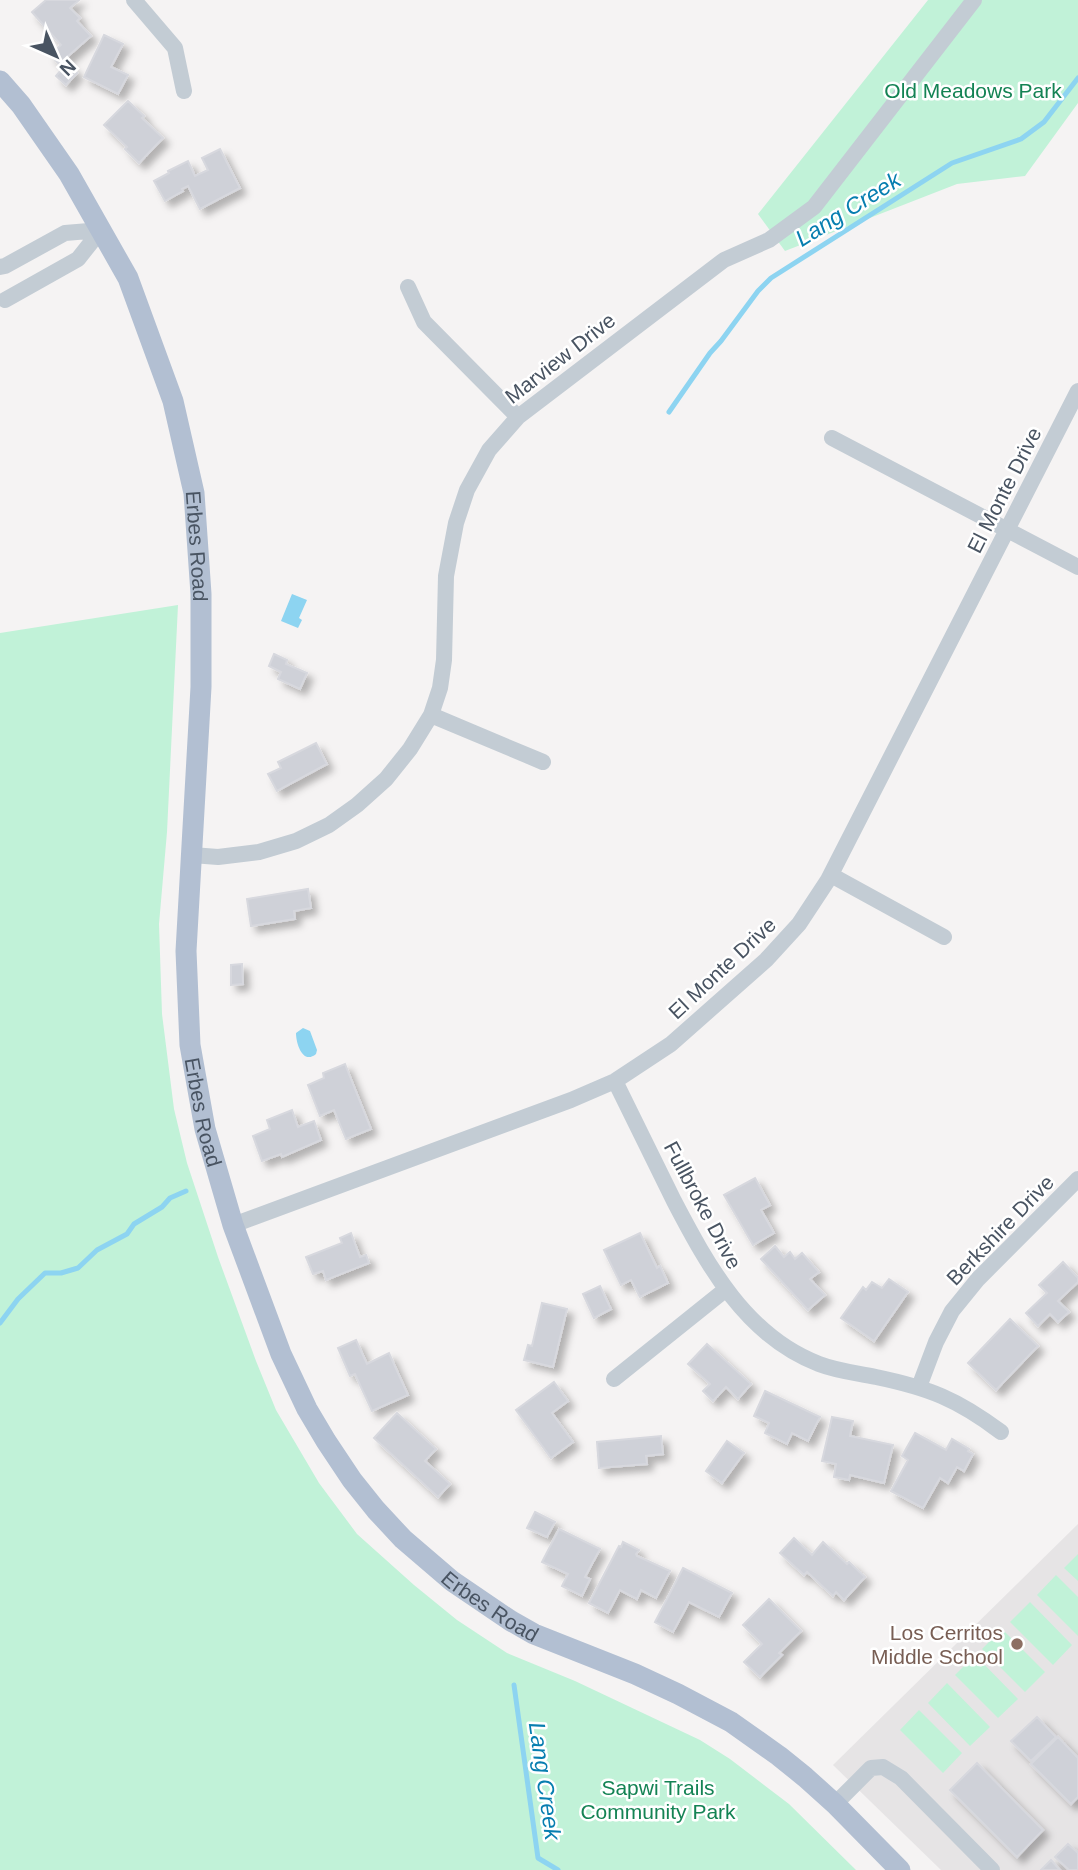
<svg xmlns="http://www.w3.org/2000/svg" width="1078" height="1870" font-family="Arial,sans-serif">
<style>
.education{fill:#e6e4e5}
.green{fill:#c1f2d8}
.water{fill:#8dd4f1}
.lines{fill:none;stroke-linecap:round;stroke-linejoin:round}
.stream{stroke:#8dd4f1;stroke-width:5}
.building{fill:#cfd1d8;stroke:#d7d8de;stroke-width:2;filter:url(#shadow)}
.minor{stroke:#c3ccd4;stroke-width:16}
.major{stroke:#b2bfd2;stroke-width:21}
.education-dot{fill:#8d6e63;stroke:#fff;stroke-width:2.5}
.labels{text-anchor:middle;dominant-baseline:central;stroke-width:5;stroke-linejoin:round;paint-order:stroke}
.park-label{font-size:21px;fill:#148354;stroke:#fff}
.street-label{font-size:21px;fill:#495462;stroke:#fff}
.education-label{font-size:21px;fill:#785e54;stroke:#fff;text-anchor:end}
.water-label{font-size:23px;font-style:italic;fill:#077eb0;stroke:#fff}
</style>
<defs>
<filter id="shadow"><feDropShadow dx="6" dy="6" stdDeviation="3.5" flood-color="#0004"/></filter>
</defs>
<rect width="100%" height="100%" fill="#f5f3f3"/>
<path class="education" d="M1078,1524v346h-137l-108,-105z"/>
<path class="green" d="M928,0h150v103l-53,73 -68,8 -172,67 -27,-37z
M178,605l-11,227 -8,92 3,90 12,95 13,54 31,94 38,104 20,49 43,73 38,51 57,51 43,35 50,33 68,28 125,59 30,19 59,45 67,66h-856v-1237z
M1078,1554v27l-14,-13z
M1056,1575l22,22v39l-41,-41z
M1030,1602l42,43 -19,20 -43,-43z
M1002,1629l43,43 -20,20 -43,-43z
M975,1655l43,44 -20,19 -43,-43z
M947,1683l43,44 -20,19 -42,-43z
M919,1710l43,43 -19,20 -43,-43z"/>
<path class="water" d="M292,594l15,6 -8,18 3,2 -4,8 -17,-7z
M303,1028l7,3 7,19 -1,4c-13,11 -20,-10 -20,-21z"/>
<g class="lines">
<path class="stream" d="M669,412l41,-59 11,-12 37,-50 13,-13 181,-115 69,-24 23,-17 34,-44
M0,1323l18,-24 27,-26h16l17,-5 19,-18 30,-16 7,-10 28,-17 8,-9 16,-7
M514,1685l24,173 20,12"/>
</g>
<path class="building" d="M46,0h33l-9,8 10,10 -3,3 14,15 -32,28 -9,-10 11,-9 -29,-33z
M104,35l19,9 -12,23 17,8 -10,19 -34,-17z
M67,63l10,10 -11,12 -10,-9z
M128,101l16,15 -2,2 21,20 -24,25 -14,-14 2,-2 -23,-22z
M220,149l20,39 -40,21 -12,-23 -6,3 1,2 -18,10 -11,-20 15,-8 -1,-2 20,-10 7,15 13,-6 -6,-12z
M274,654l13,6 -1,4 21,9 -7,16 -22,-10 3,-7 -12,-6z
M316,743l11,21 -50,27 -9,-17 13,-6 -3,-6z
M308,889l3,19 -17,3 1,8 -44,7 -4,-27z
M242,964l1,20 -12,1v-20z
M345,1064l26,65 -25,10 -12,-29 -14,6 -12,-31 16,-7 -1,-5z
M292,1110l6,17 16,-6 7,19 -39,17 -1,-3 -19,7 -9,-25 17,-7 -3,-9z
M755,1178l15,27 -9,5 13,23 -21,12 -29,-50z
M351,1233l9,24 6,-2 3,8 -43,17 -3,-9 -10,3 -7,-17 36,-14 -2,-5z
M640,1233l17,35 3,-2 8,17 -28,14 -9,-17 -10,5 -17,-35z
M775,1246l9,11 6,-5 5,7 7,-6 17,19 -9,7 15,16 -17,15 -47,-51z
M1063,1262l15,16v4l-20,19 11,11 -11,10 -8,-8 -12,12 -12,-13 21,-20 -8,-8z
M889,1279l19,13 -34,49 -33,-23 22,-31 3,3 6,-8 10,6z
M600,1286l11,23 -17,9 -11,-24z
M542,1303l25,6 -14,58 -29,-7 4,-15 4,1z
M1010,1319l28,27 -42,44 -28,-27z
M356,1340l11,24 22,-11 19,42 -36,16 -17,-37 -5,2 -12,-28z
M707,1344l44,40 -13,15 -12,-12 -13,14 -10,-10 7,-7 -22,-20z
M554,1382l14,19 -16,12 21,29 -22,16 -35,-48z
M765,1391l55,26 -12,24 -16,-8 -5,11 -22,-11 4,-10 -15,-7z
M397,1413l39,36 -11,12 25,23 -12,13 -64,-59z
M832,1417l21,4 -3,15 43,9 -9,38 -34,-8 -1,5 -15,-3 2,-13 -14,-3z
M915,1433l31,17 6,-11 17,10 -1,2 5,3 -9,17 -7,-4 -9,16 -8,-5 -17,30 -32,-17 17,-31 -6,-4z
M661,1436l2,18 -17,2 1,8 -48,4 -2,-26z
M727,1441l17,12 -22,30 -16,-12z
M535,1512l20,10 -8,15 -20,-9z
M559,1529l41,20 -15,28 5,2 -8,17 -20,-10 6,-12 -26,-12z
M794,1538l18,17 11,-13 24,22 2,-2 16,15 -21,23 -8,-8 -3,4 -26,-24 -3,3 -24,-22z
M623,1542l16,8 -3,4 1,2 33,15 -14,27 -15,-8 -4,9 -17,-9 -12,23 -19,-10 30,-57 2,1z
M683,1568l49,25 -13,24 -30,-15 -16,30 -18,-10z
M769,1599l32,32 -22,22 3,2 -22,22 -16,-15 18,-18 -19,-19z
M1037,1717l19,20 -25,24 -20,-20z
M1058,1737l20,21v39l-7,7 -40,-40z
M977,1763l66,67 -26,27 -67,-67z
M1068,1844l10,9v17h-9l-14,-13z
M1051,1860l9,10h-19z"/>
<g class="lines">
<path class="minor" d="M134,0l41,48 9,43
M0,267l5,-1 60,-33 36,-3
M408,287l16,35 94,95
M5,300l73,-41 23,-29
M832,438l246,129
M431,715l112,47
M192,855l26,2 41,-5 37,-11 33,-16 28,-20 29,-26 24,-30 21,-34 9,-27 4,-28 2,-84 10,-53 11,-33 22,-40 29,-33 206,-157 45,-20 45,-33 160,-207
M831,875l113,62
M615,1081c20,40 39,80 59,120 34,65 72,135 145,163 18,7 38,9 57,13 53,11 81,22 125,55
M233,1225l338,-125 44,-19 56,-37 95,-84 33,-36 29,-44 250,-489
M614,1379l111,-89
M919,1387l17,-45 16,-31 26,-32 100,-100
M835,1804l36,-36 12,-1 18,11 91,92"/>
<path class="major" id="s1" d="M0,81l21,24 48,69 59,104 45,123 21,92 7,101v93l-15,264 4,94 15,84 28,96 48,129 26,55 19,32 26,39 24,30 27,29 49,42 59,40 23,13 101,40 43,20 53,28 48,34 26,21 30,27 65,66"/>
</g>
<circle class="education-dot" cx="1017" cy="1644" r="7"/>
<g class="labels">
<g class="park-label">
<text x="973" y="90">Old Meadows Park</text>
<text x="658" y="1787">Sapwi Trails<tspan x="658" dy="24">Community Park</tspan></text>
</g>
<g class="street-label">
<text transform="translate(560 358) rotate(-38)">Marview Drive</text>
<text transform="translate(1004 490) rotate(-63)">El Monte Drive</text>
<text stroke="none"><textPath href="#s1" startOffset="514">Erbes Road</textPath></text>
<text transform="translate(722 968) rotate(-43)">El Monte Drive</text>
<text stroke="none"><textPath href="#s1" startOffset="1082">Erbes Road</textPath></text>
<text transform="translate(703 1205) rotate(62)">Fullbroke Drive</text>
<text transform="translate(1000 1230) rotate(-46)">Berkshire Drive</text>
<text stroke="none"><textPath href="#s1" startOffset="1670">Erbes Road</textPath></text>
</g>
<g class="education-label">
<text x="1003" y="1632">Los Cerritos<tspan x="1003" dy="24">Middle School</tspan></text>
</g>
<g class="water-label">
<text transform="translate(848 209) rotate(-32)">Lang Creek</text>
<text transform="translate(545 1781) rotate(82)">Lang Creek</text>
</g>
</g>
<g transform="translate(56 56) rotate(135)" stroke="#ffffff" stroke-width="5" paint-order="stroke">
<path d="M0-5L12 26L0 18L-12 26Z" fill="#495462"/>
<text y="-10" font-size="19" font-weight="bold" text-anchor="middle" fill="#495462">N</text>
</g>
</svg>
